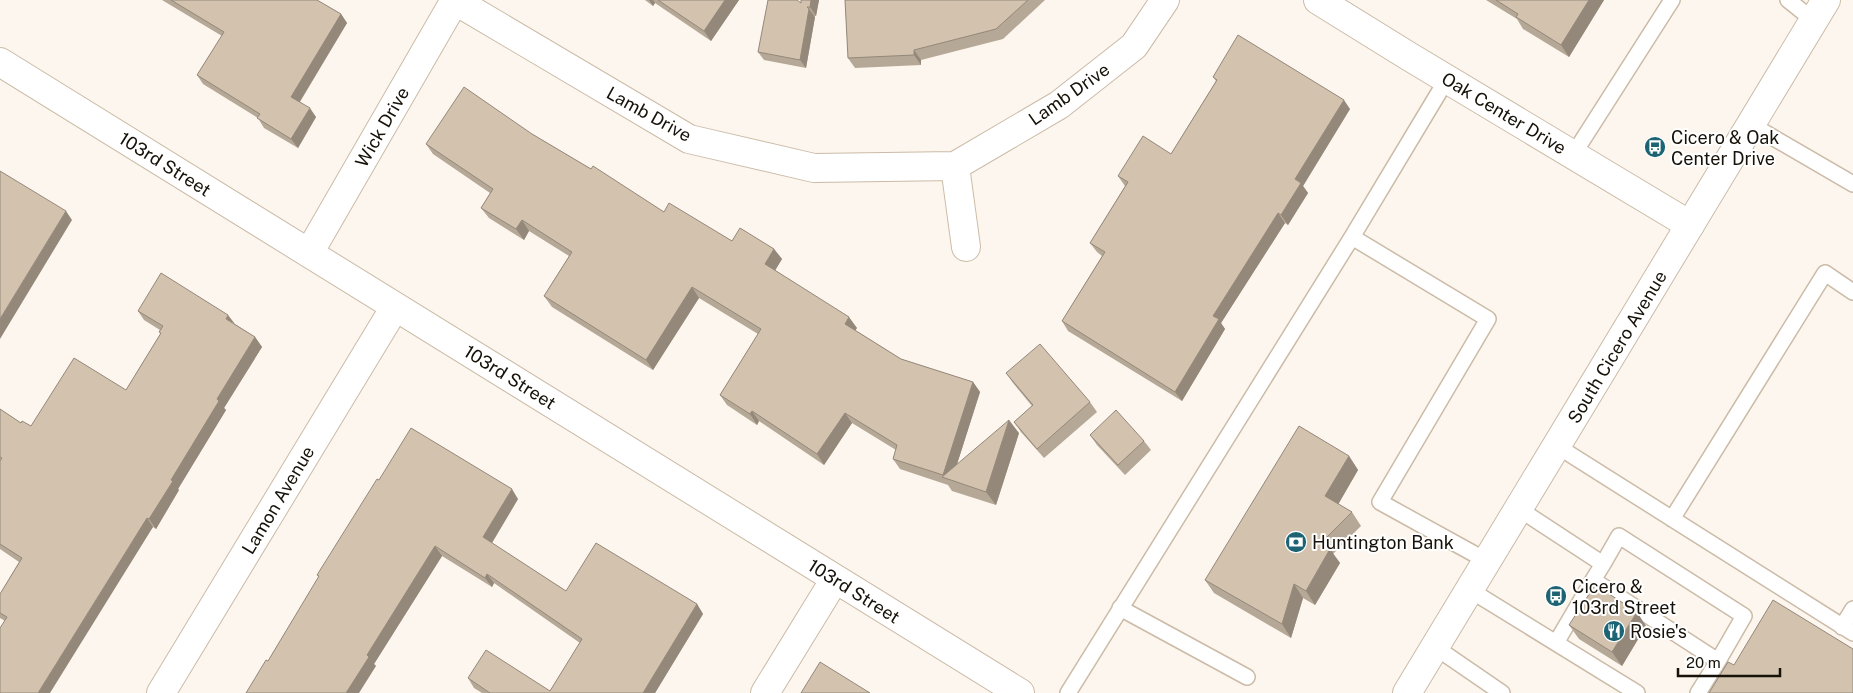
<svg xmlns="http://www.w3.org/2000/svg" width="1853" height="693" font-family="'Public Sans',sans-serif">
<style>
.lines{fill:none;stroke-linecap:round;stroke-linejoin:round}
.lane-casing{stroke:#cbbba7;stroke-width:18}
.street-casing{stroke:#cbbba7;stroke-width:30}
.secondary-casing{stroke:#cbbba7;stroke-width:30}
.primary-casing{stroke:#cbbba7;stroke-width:30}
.lane{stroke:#fff;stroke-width:15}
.street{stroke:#fff;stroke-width:28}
.secondary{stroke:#fff;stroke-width:28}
.primary{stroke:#fff;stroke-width:28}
.wall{fill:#b5a896}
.shaded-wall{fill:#94887a}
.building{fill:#d3c3ae;stroke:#94887a}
.labels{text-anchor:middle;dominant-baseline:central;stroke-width:4;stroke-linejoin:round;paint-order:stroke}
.street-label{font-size:18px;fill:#161109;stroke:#fff}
.poi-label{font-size:18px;fill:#161109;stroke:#fff;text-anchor:start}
</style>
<rect width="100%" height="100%" fill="#fdf6ee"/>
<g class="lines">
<g class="lane-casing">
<path id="lane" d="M1788,0l25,20
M1750,124l103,60
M1573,155l99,-155
M1352,237l136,82 -108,183 107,59
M1557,446l296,187
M1519,509l84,55 -10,16 125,81 -20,32
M1672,519l153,-246 28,19
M1603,564l16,-28 125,80 -26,45
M1470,590l167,103
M1120,608l127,69
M1842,627l11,-18
M1556,643l37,-63
M1435,647l67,46
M1068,693l284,-456 95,-158"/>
</g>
<g class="street-casing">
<path id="street" d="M454,0l235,139 125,29 141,-2 104,-61 75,-59 31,-46
M1318,0l92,57 280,168
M955,166l11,81
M309,253l146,-253
M161,693l234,-386
M765,693l70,-114"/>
</g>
<g class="secondary-casing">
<path id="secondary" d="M0,62l1020,631"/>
</g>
<g class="primary-casing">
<path id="primary" d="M1407,693l419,-693"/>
</g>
<use href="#lane" class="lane"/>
<use href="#street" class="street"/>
<use href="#secondary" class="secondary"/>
<use href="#primary" class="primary"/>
</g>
<path class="wall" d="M162,0h155l24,14 6,9 -47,79 16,15 -18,31 -34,-20 -6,-10 -55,-34 -6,-9 25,-39z
M645,0h94l-28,41 -56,-38 -2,3z
M801,0h18l-3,16h-2l1,1 -9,51 -42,-8 -6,-8 43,-49z
M845,0h200l-42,39 -82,21v5l-66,3 -7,-10z
M1486,0h118l-35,57 -46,-28 -6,-10z
M1213,77l137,32 -47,77 5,7 -20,32 -3,-2 -64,100 4,6 -43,72 -114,-70 -6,-10 40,-65 -5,-4 -7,-9 35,-57 -7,-10 53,-22 45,-73z
M532,134l59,35 73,43 68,29 42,8 8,10 -7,11 82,58 -2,2 46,29 72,23 7,10 -23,72 62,-31 -23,72 -44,-14 -4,-6 -48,-16 -7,-10 3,-9 -44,-27 -28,42 -65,-44 -2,4 -30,-20 -7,-10 38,-61 -59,-36 -46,72 -101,-63 -8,-11 25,-40 -40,-25 -5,9 -35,-22 -8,-10 9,-15 -57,-39 -7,-10z
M138,311l97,13 20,13 7,10 -38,61 2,2 -48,79 1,1 -23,39 -3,-2 -148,94 -5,-3v-24l19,-32 -19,-13v-140l21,14 10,3 95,-36 35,-57 -2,-1 1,-2 -16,-10z
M1006,373l84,29 7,10 -53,46 -23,-26 -7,-10 18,-16 -19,-23z
M1090,435l54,6 7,9 -26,25 -28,-30z
M1349,456l9,14 -20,34 14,8 9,14 -28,28 7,9 -25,42 -12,-7 -12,40 -77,-45 -9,-13z
M518,499l-26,44 74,48 131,13 6,10 -48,79h-173l-8,-5 -6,-10 82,13 30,-48 -86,-60 -2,4 -50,-31 -68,108 2,2 -108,-5 51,-84 -2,-2z
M1569,625l77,1 -24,40 -43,-27z"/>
<path class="shaded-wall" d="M649,0h4l2,3 -2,3z
M725,0h14l-28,41 -7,-10z
M811,0h8l-3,16 -6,-9z
M1589,0h15l-35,57 -8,-12z
M809,9l6,8 -9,51 -6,-8z
M341,14l6,9 -50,83 -6,-9z
M914,50l7,10v5l-7,-10z
M1344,100l6,9 -47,77 5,7 -20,32 -7,-10 14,-36z
M310,108l6,9 -18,31 -7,-9z
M66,211l6,9 -72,119v-20z
M1278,213l7,10 -64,100 4,6 -43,72 -7,-9 38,-76z
M522,220l7,11 -5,9 -8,-11z
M774,249l8,10 -9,15 -8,-10z
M692,287l7,11 -46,72 -7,-10z
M228,315l7,9 -9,-5z
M849,317l8,11 -5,7 -7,-11z
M255,337l7,10 -38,61 2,2 -48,79 1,1 -23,39 -7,-10 68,-120z
M973,382l7,10 -28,88 -7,-2 -2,-3z
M752,411l7,10 -2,4 -7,-11z
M845,413l7,10 -28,42 -7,-11z
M1009,420l10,13 -23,72 -10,-13z
M1349,456l9,14 -23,40 -10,-14z
M512,489l6,10 -28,47 -7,-9z
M147,518l6,9 -103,166h-12z
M435,546l7,10 -68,108 2,2 -17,27h-13l21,-38z
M1330,549l10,14 -25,42 -9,-14z
M487,574l7,9 -2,4 -7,-9z
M1294,584l9,14 -12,40 -9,-14z
M697,604l6,10 -48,79h-12z
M1637,612l9,14 -24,40 -10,-14z"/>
<path class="building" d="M171,0h146l24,14 -50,83 19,11 -19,31 -34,-21 3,-4 -63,-39 27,-43z
M658,0h67l-21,31z
M768,0h29l4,3v-3h10l-1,7h-3l2,2 -9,51 -42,-8z
M845,0h183l-32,29 -82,21v5l-66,3z
M1496,0h93l-28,45 -45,-28 2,-3z
M1238,35l106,65 -49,79 6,4 -20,32 -3,-2 -65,103 6,3 -44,73 -113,-71 43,-69 -15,-9 38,-61 -10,-6 25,-40 28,18 46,-74 -4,-3z
M464,87l68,47 59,35 2,-3 71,46 5,-9 63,38 8,-13 34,21 -9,15 84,53 -4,7 56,35 72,23 -30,93 -50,-16 4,-14 -52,-32 -28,41 -65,-43 -2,3 -30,-19 41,-66 -69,-42 -46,73 -102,-64 28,-44 -50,-32 -6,9 -35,-21 12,-19 -67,-45z
M0,171l66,40 -66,108z
M161,273l67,42 -2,4 29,18 -38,62 2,2 -48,79 2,1 -24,38 -2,-1 -109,175h-38v-65l7,-11 -7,-4v-19l22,-36 -22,-14v-83l2,-3 -2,-1v-48l21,14 1,-2 9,5 43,-68 52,32 35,-57 -2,-1 4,-6 -25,-15z
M1040,344l50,58 -53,47 -23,-27 19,-17 -27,-32z
M1116,410l28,31 -26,24 -28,-30z
M1009,420l-23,72 -44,-15z
M1299,426l50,30 -24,40 27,16 -32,32 10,5 -24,42 -12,-7 -12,40 -77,-44z
M411,428l101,61 -29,48 83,54 30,-48 101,61 -54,89h-153l-22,-15 18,-28 64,41 32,-52 -95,-65 -2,4 -50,-32 -68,109 2,2 -23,36h-100l20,-33 2,1 51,-85 -2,-1 60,-96 2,1z
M1595,585l42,27 -25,40 -43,-27z
M1773,600l80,49v44h-144l19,-31 6,3z
M820,662l50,31h-69z"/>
<defs>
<g id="bus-disc" transform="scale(1.125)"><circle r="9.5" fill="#1c6373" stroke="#fff"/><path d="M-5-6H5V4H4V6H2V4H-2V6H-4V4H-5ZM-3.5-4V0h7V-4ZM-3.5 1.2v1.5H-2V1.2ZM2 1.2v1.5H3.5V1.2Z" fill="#fff"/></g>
<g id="bank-disc" transform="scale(1.125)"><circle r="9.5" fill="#1c6373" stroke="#fff"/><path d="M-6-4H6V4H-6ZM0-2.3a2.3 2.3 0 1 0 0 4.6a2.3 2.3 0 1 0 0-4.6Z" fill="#fff"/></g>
<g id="restaurant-disc" transform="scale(1.125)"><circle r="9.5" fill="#1c6373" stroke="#fff"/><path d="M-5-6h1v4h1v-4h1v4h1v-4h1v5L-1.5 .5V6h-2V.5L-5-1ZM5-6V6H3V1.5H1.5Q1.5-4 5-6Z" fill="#fff"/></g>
</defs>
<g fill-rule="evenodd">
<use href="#bus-disc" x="1655" y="147"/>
<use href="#bank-disc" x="1296" y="542"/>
<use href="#bus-disc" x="1556" y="596"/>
<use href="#restaurant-disc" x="1614" y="631"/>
</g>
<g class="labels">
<g class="street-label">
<text transform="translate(1069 94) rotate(-35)">Lamb Drive</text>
<text transform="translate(1504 113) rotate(31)">Oak Center Drive</text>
<text transform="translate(649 114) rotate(29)">Lamb Drive</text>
<text transform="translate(382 127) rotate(-60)">Wick Drive</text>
<text transform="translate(165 164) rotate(32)">103rd Street</text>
<text transform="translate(1617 347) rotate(-59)">South Cicero Avenue</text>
<text transform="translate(510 377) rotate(32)">103rd Street</text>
<text transform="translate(278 500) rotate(-59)">Lamon Avenue</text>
<text transform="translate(854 591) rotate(32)">103rd Street</text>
</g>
<g class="poi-label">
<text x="1671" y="137">Cicero &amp; Oak<tspan x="1671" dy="21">Center Drive</tspan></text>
<text x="1312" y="542">Huntington Bank</text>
<text x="1572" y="586">Cicero &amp;<tspan x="1572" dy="21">103rd Street</tspan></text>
<text x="1630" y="631">Rosie's</text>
</g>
</g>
<path d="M1678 668v8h102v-8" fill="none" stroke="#161109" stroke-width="2.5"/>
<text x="1686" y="668" font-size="15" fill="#161109" stroke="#ffffff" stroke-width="4" paint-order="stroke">20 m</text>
</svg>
